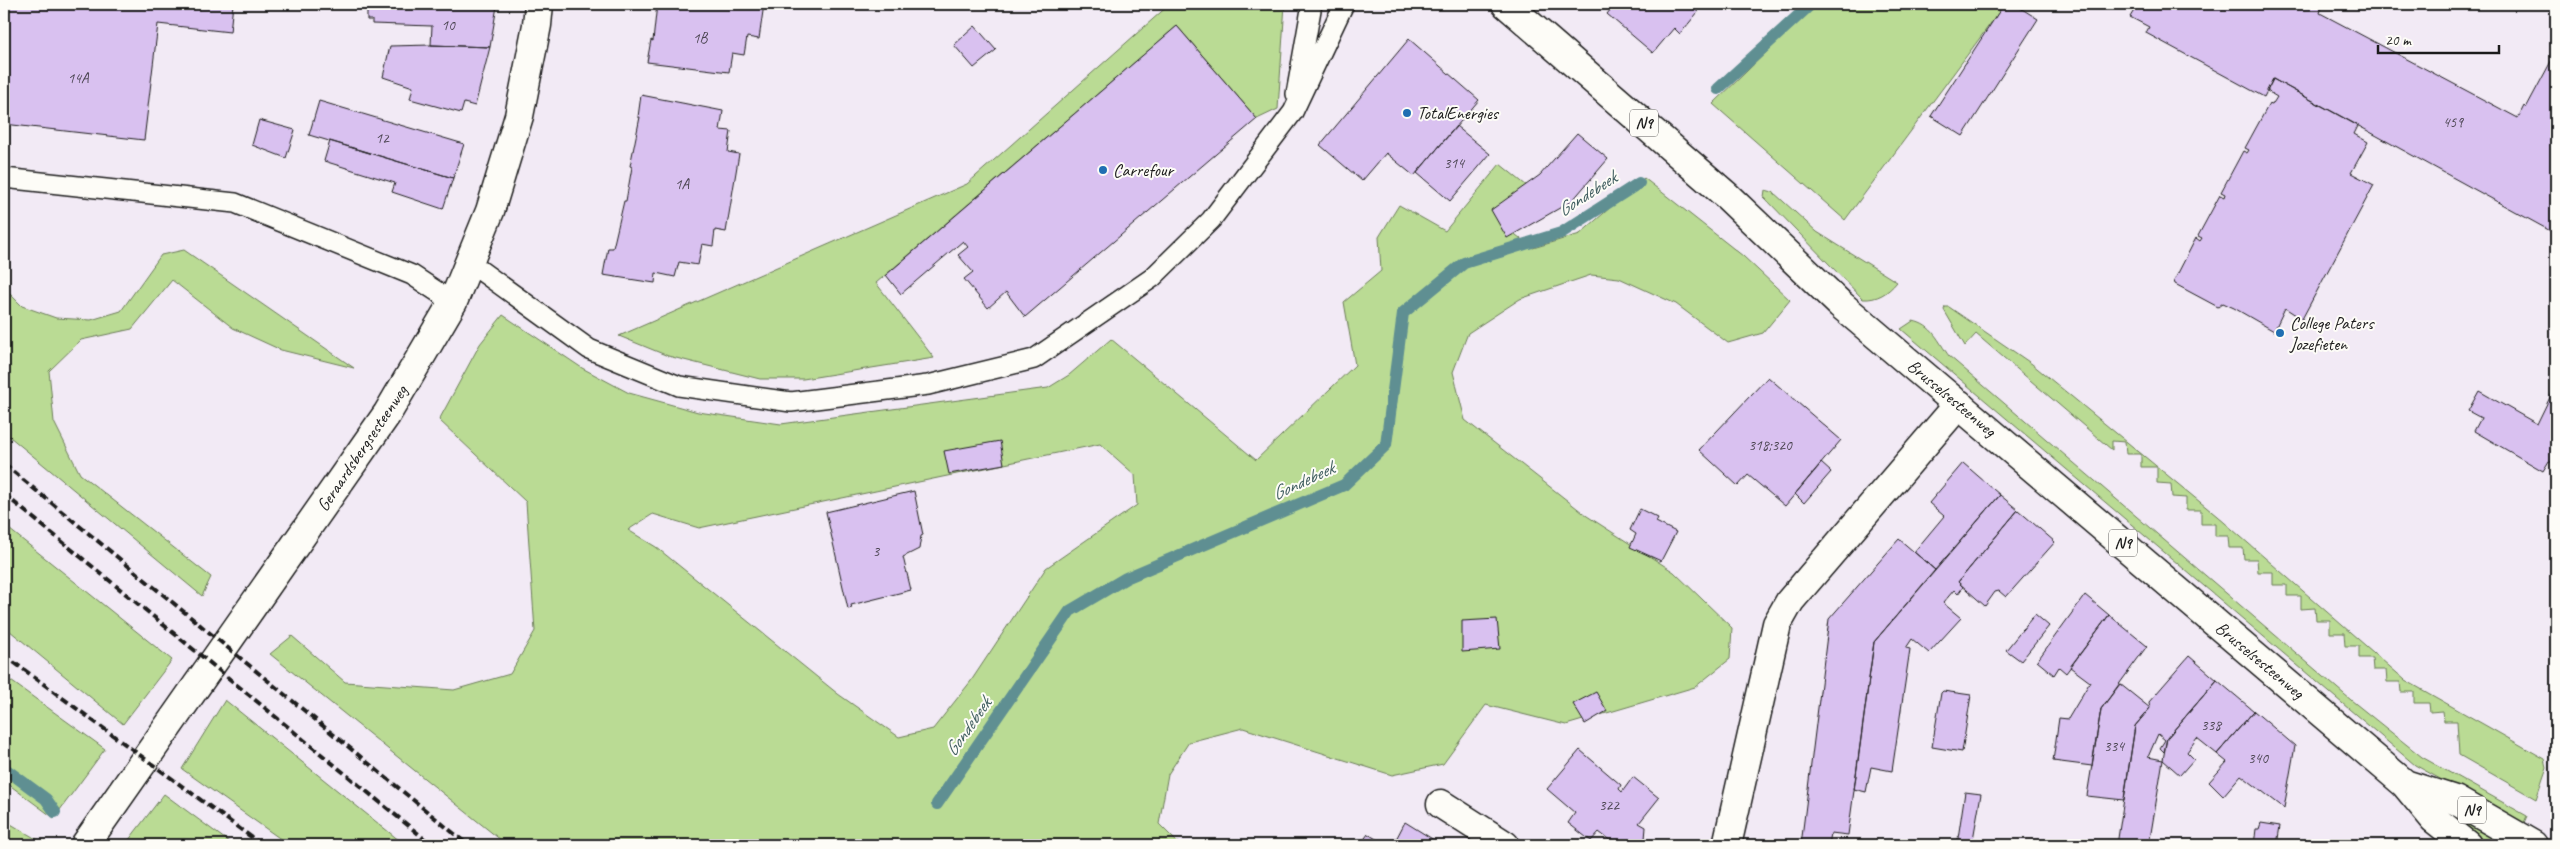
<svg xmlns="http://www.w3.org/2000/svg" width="2560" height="849" font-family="Caveat,sans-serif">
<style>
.green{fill:#badb94;stroke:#6b7c58;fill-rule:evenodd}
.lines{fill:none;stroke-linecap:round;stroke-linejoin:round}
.stream{stroke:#5e8f92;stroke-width:12}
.building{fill:#d9c1f0;stroke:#1c1c1c}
.lane-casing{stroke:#1c1c1c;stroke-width:22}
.street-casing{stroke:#1c1c1c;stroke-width:31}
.secondary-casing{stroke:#1c1c1c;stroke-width:31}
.primary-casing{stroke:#1c1c1c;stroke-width:31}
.lane{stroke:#fdfcf7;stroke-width:19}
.street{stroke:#fdfcf7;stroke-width:28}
.secondary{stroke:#fdfcf7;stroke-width:28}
.primary{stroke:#fdfcf7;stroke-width:28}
.rail{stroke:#1c1c1c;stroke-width:4;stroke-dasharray:8 4;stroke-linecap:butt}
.poi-dot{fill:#1f6fb2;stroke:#fdfcf7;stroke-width:2}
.labels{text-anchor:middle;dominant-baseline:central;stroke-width:4;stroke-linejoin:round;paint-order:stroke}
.number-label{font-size:15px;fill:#4b4551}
.shield{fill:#fdfcf7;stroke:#605f5e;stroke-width:1}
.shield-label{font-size:16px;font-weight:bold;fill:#1c1c1c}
.poi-label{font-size:18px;fill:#1c1c1c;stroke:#fdfcf7;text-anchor:start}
.street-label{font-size:18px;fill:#1c1c1c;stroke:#fdfcf7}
.water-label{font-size:19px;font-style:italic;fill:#425f61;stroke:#fdfcf7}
</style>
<rect width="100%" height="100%" fill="#f2eaf5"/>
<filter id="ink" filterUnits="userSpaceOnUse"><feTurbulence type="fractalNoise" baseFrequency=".02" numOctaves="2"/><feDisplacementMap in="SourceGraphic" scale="10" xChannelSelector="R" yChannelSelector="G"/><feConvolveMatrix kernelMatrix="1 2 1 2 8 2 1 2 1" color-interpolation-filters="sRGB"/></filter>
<g filter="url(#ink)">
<path class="green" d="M1170,4h115l-7,105 -21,10 -80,-93 -301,257 58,75 -131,21h-43l-92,-23 -49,-20 348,-152z
M1816,4h189l-160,216 -132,-116z
M1500,164l32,26 -29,35 30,23 47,-14 64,-56 99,78 47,44 -27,33 -35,10 -52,-39 -57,-26 -28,-3 -71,24 -52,34 -15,39 12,48 122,96 87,56 58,56 -2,31 -35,28 -129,38 -80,-20 -43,59 -51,11 -149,-47 -54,14 -21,32 -9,50 21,21h-673l-237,-191 22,-18 53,46 109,8 56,-16 25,-43 -9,-129 -87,-82 41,-76 23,-29 79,53 47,25 69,19 83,12 267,-36 21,-13 42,-36 145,121 99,-95 -11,-63 37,-31 -2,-34 20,-32 46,26zM1100,444l35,31 2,30 -91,63 -75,113 -38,48 -34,8 -61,-43 -182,-147 -28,-17 25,-16 46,14z
M1765,190l8,2 44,40 80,50c-9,11 -20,18 -34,17l-99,-102z
M184,250l170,118 -73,-18 -48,-22 -61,-48 -40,49 -51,11 -32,31 5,51 26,52 131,103 -9,19 -198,-164v-144l18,18 34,12 35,2 30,-9 40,-56z
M1945,307h4l83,57 185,152 188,164 140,79 2,8 -11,32 -77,-44 -2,-34h-13l-1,-10 -13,1 -1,-9h-15v-11h-13l-1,-10h-13l-1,-12h-13l-1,-12h-13v-12h-14l-1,-13h-14v-13h-14l-1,-12 -14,1v-13h-14v-11h-14v-13h-15l-1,-13h-13l-1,-11h-14l-1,-12h-13v-12h-14v-14h-15v-12l-14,-1 -1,-13 -14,-1v-16h-16v-13h-15l-1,-12 -13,-1v9l-136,-116 -11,12 -21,-36z
M1913,321c20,4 25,20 36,35l402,344 71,57 105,59 -4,9 -108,-60 -514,-436z
M4,525l168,135 -49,64 -119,-98z
M4,676l101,73 -51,69 -50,-37z
M225,700l180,145h-116l-107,-76z
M164,794l69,51h-108z
M2451,814l4,1 49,30h-20l-33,-27z
M4,820l39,23 -39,2z"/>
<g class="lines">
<path class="stream" d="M1718,89l93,-85
M4,768l42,31 9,13
M937,804l133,-193 56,-33 218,-93 42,-40 17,-132 61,-50 97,-30 78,-50"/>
</g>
<path class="building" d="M4,4h229l-3,28 -72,-8 -14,116 -140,-16z
M373,4l124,2 -7,41 -59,-2 1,-19 -60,-2v-4h-5v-12h6z
M450,4h48l-1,2z
M657,4h107l-5,35 -12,-2 -3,18 -12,-2 -3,19 -82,-10 4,-22 2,1z
M1615,4h72l11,8 -18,22 -6,-6 -21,25 -46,-39z
M2004,4h10l24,15 -75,117 -32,-20z
M2138,4h185l-3,9 198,105 6,-12 2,2 30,-56v182l-283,-155 -9,18 -118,-64 3,-6 -19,-10z
M975,26l21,24 -22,18 -20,-23z
M1177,26l80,93 -232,198 -19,-25 -18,16 -24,-29 9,-7 -15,-17 10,-8 -5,-6 -62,53 -15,-19z
M1409,39l70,61 -65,76 -28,-23 -24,28 -42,-36z
M431,45l59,2 -15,59 -11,-3 -3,10 -51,-14 3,-12 -30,-10 7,-31z
M2273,79l85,47 -4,8 14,8 -17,31 23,12 -72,134 -17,-11 -11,23 -40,-23 -11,-5 -5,4 -43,-23 -1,-3 22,-43 4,3 2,-3 -4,-2 22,-41 4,2 1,-3 -4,-2 22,-41 4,2 2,-3 -4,-2 24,-44 3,1 5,-8 -10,-6z
M641,95l82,16 -3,19 11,1 -3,21 11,2 -13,78 -11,-2 -2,16 -11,-2 -4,21 -19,-3 -4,15 -19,-4 -1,10 -52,-8 5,-27h5l11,-47h2l6,-34 -2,-1 10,-49h-2z
M319,101l145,43 -11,34 -144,-43z
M259,120l36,10 -9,28 -34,-13z
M1456,126l34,28 -40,47 -33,-28z
M1577,133l31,26 -36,42 -65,37 -16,-28 49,-35z
M330,141l123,37 -10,31 -51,-17 3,-9 -71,-22z
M1768,377l73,63 -56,66 -37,-31 -10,11 -39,-36z
M2556,385v80l-7,-4 -6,10 -69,-40 7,-13 -13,-7 11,-20 58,33z
M1000,441l4,23 -55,10 -5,-23z
M1821,463l10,9 -27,31 -9,-9z
M1963,463l37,32 -65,75 -21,-18 30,-36 -15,-13z
M914,491l9,44 -2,1 -2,13 -16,8 8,33 -60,15 1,3 -4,1 -22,-97z
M2000,495l18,15 -60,72 5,5 -5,7 -4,-4 -11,13 18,15 -32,35 -17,-14 -6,9 4,1 -18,122 -21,-4 -5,25 -12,-3 20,-147z
M1640,509l18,9 -2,4 20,10 -15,29 -31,-14 6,-13 -6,-4z
M2018,510l37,32 -49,55 -7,-6 -4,1 -10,14 -27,-24z
M1899,539l36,31 -61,72 -26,193 -17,-2 -2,12h-28l28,-226z
M2085,595l24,20 -43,58 -7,-6 -5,8 -17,-14z
M2035,614l14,12 -28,35 -15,-11z
M2109,615l38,31 -46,63 -9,57 -39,-5 6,-43 9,1 22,-37 -20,-15z
M1497,619l3,30 -38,3v-31z
M2189,656l28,24 -50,58 -3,14 -4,-4 5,-8 -7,-6 -10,23 15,3 -14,85h-32l18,-119 15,-18 -1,-6z
M2217,680l37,31 -37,43 -20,-16 -10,14 7,7 -14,16 -17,-15 4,-22z
M2120,684l30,24 -15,18 -11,74 -37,-4 14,-87z
M1943,691l28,4 -9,57 -30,-5 9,-54z
M1596,692l11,19 -22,13 -12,-20z
M2254,711l41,35 -11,62 -43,-33 -18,21 -14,-14 18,-20 -10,-8z
M1580,750l41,35 -2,4 3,3 11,-15 26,21 -20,25 7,4 -1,12 -5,6h-24l-17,-13 -8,9 -23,-18 7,-10 -28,-24z
M1965,792l16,2 -9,51h-15z
M1405,822l37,23h-49z
M2261,823l19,3 -3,19h-23l2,-16h3z
M1368,834l18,11h-26z"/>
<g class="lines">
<g class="lane-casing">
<path id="lane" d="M1296,94l16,-90
M4,178l231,25 177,72 41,27
M470,263l119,86 90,37 112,16 137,-17 106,-26 118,-81 59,-58 82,-108 51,-108"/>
</g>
<g class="street-casing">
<path id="street" d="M1441,804l64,41
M1727,845l50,-221 13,-23 169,-197"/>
</g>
<g class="secondary-casing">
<path id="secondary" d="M85,845l302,-431 66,-112 37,-91 29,-95 18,-91 2,-21"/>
</g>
<g class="primary-casing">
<path id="primary" d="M1506,4l221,192 113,108 565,480 29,35 33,26
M2405,784l50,16 78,45"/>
</g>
<use href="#lane" class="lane"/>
<use href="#street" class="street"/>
<use href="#secondary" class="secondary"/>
<use href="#primary" class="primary"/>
<path class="rail" d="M4,464l464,381
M4,494l428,351
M4,655l258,190"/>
</g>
</g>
<g class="poi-dot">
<circle cx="1407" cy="113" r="5"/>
<circle cx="1103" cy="170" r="5"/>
<circle cx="2280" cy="333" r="5"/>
</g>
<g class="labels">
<g class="number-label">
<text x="448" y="25">10</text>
<text x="700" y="38">1B</text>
<text x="78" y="78">14A</text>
<text x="2453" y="122">459</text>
<text x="382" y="138">12</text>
<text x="1454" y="163">314</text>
<text x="682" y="184">1A</text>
<text x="1770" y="445">318;320</text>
<text x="876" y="551">3</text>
<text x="2211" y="725">338</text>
<text x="2114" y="746">334</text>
<text x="2258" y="758">340</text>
<text x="1609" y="805">322</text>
</g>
<g class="shield">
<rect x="1630" y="109.5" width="28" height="27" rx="4"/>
<rect x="2109" y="529.5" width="28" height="27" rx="4"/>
<rect x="2458" y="796.5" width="28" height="27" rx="4"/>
</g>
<g class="shield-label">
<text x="1644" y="123">N9</text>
<text x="2123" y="543">N9</text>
<text x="2472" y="810">N9</text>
</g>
<g class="poi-label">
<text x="1417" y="113">TotalEnergies</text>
<text x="1113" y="170">Carrefour</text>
<text x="2290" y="323">College Paters<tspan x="2290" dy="21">Jozefieten</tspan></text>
</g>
<g class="street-label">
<text transform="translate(1952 398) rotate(40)">Brusselsesteenweg</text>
<text transform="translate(362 448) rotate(-56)">Geraardsbergsesteenweg</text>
<text transform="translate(2260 660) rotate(40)">Brusselsesteenweg</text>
</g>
<g class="water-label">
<text transform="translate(1587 194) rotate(-33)">Gondebeek</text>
<text transform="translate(1303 481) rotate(-25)">Gondebeek</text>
<text transform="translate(968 727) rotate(-55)">Gondebeek</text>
</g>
</g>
<rect width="2560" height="849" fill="none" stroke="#fdfcf7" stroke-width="20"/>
<rect x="10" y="10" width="2540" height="829" fill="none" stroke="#1c1c1c" stroke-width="2" filter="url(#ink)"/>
<path d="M2378 45v8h121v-8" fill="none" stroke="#1c1c1c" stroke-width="2.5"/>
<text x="2385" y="45" font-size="15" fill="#1c1c1c" stroke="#fdfcf7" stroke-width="4" paint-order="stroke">20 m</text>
</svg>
